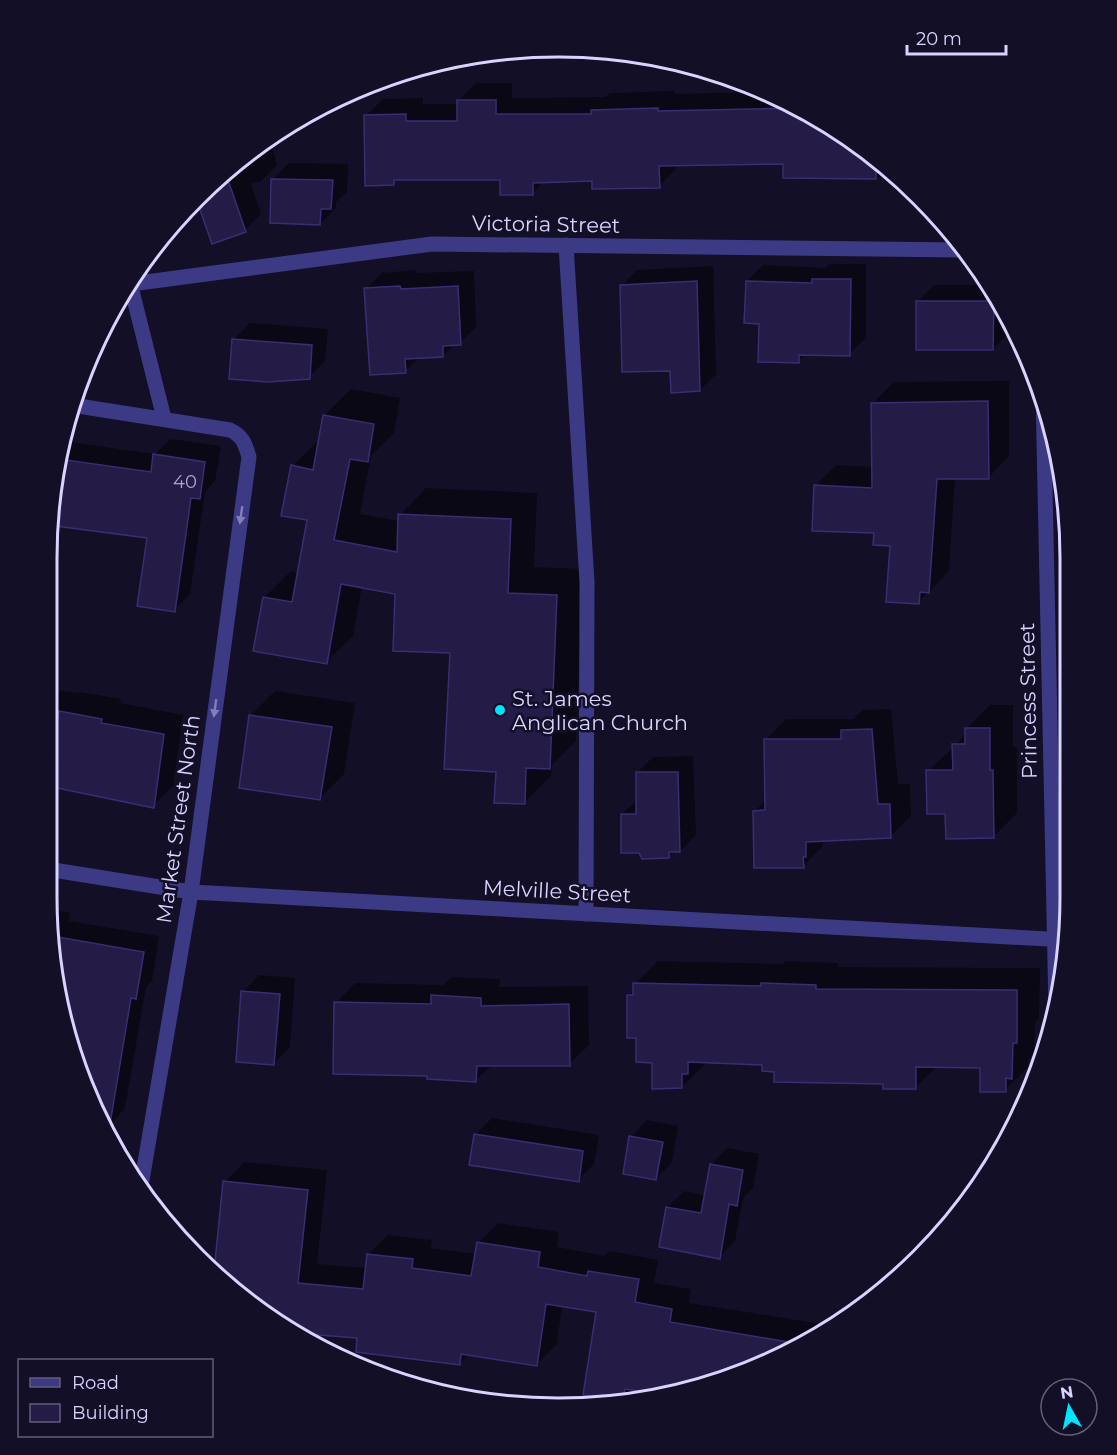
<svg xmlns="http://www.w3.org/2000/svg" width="1117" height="1455" font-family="Montserrat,sans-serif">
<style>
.shadow{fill:#0007}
.building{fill:#241b47;stroke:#3b2d73;stroke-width:1.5}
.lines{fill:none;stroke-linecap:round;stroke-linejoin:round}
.service{stroke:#3d3a85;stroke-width:15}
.minor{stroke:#3d3a85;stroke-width:15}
.oneway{fill:#837fbc}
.poi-dot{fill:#00e5ff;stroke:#130f26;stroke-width:2}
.labels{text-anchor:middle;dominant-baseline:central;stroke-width:5;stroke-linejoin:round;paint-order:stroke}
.number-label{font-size:18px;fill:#aca6d1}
.street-label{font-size:21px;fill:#d9d4ff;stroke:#130f26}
.poi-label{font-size:21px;fill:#d9d4ff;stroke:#130f26;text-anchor:start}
.rim{fill:none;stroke:#d9d4ff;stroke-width:3}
</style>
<rect width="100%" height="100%" fill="#130f26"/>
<path class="shadow" d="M476,83h36v15l93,-1 5,-4 65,-2v3l92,-2 76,41 54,44 -58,1 -54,-16 -109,2v5l-17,17 -65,-7 -50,2 -11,12 -31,-15h-103l-6,6 -27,-68 17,-17 40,-1v6h36v-4z
M272,146l5,19 -16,16 -10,3 10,30 -16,16 -46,-27 56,-52z
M289,163l59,1 -1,28 -11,10v6l-16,16 -47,-45z
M829,264h37v74l-17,16h-43l-8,7 -37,-39 -14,-41 16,-16 62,3z
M713,266l3,108 -16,16 -28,-21 -51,-83 16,-16z
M416,270v3l58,-2 2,56 -16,16 -5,1 -12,12 -23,1 -15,14 -39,-82 16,-16z
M934,285h56l19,39v9l-16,16 -75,-48z
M117,304l5,13 -16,16 -8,3z
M250,323l78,6 -3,32 -16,16 -75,-38z
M1009,381v75l-20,21 -34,1 -6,93 -30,31 -27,-57 -77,-59 21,-21 37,2v-64l21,-21z
M351,389l49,9 -6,35 -23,23 -11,58 39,7 1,-6 26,-27 111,5 -3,74 49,2 -7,172 -24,24 -1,11 -26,26 -28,-32 -46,-119 -55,-58 -34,-7 -9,50 -27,26 -62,-64 27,-27 8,2 9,-54 -16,-53 28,-27 4,-23z
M171,439l50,7 -6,35 -10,11 -15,102 -16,16 -25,-73 -101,-14 14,-82 93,13z
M47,689l32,4 1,-1 41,7 -1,4 63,12 -10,71 -20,20 -106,-21z
M275,691l80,12 -11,71 -24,24 -69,-83z
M990,705h23v42h4v66l-24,24 -46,-24 -19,-42 26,-24 12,-14v-4z
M891,709l7,75h12l1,32 -20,20 -68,4v6l-20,20 -48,-55 11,-11v-60l20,-21h67l10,-9z
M693,756l3,79 -16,16h-6l-6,6 -46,-43 16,-15 -1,-26 16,-16z
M48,908l22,5 -1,8 90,15 -7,45 -6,6 -21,121 -19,22 -34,-81 9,-49 -21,-3z
M658,961l124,3 3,-3 53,2v4l202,1 -1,50 -4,4 -1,32 -6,6v7l-23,23 -23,-23 -45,-1 -22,22 -30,-6 -109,-12 -13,-6 -58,-3v3l-23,23 -29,-26 -15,-24 -9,-42 6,-6v-5z
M259,975l36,3 -5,69 -16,16 -31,-71z
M452,977l48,2 -1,8 89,-1 1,59 -20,19 -77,1 -16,15 -48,-5 -92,-72 19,-20 88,2z
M492,1118l107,17 -5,29 -16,16 -102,-46z
M647,1120l31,6 -6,36 -16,17 -25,-42z
M727,1148l32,6 -6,34 -10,10 -8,43 -16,16 -52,-49 17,-17 22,5 5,-31z
M244,1162l83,8 -10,94 50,4 1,-13 20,-20 44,5 -1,8 45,6 2,-11 20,-20 61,9 -2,15 48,9 5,-5 48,9 -4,23 37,6 -2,14 146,23 -112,55 -60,12 -29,-4 -11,11 -25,-89 -36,-6 -5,39 -20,20 -68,-10 -9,10 -101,-27 -68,-6 -82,-63 8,-6 8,-80z
M895,1274h7l-23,19v-3z"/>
<path class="building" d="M457,100h39v14h95v-4l67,-2v3l138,-3 47,25 33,27v19l-93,-1v-14l-124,2 1,22 -68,1v-8l-59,2v12h-33v-15h-106v5l-29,1 -1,-71 42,-1v7h51z
M227,177l19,55 -34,12 -14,-40z
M271,179l62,1 -2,29h-10l-1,16 -50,-2z
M812,279h39l-1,77 -51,-1v8l-41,-1 1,-38 -15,-1 2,-42 66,2z
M697,281l3,110 -29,2 -1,-22 -48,1 -2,-87z
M400,286l1,3 57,-3 3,59 -18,1v11l-38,2 1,14 -36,2 -6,-87z
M916,301h78l-1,49h-77z
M232,339l80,6 -2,34 -42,3 -39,-3z
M988,401l1,78h-52l-8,114 -9,-1 -1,12 -33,-2 4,-56 -17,-1 1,-12 -62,-2 2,-46 58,3 -1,-85z
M323,415l51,9 -6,38 -18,-3 -16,81 63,12 1,-38 113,5 -3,74 49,2 -7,174 -24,-1 -1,36 -31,-1 2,-31 -52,-3 6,-116 -57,-2 2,-57 -54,-10 -14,80 -74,-13 10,-54 29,5 15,-82 -26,-4 10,-51 22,5z
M153,454l52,8 -5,37 -9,-1 -16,114 -38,-6 10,-68 -99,-13 11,-66 92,13z
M59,711l43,8 -1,4 63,11 -10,74 -107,-22z
M249,715l83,12 -12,73 -81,-12z
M965,728h25v42h3l1,68 -48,1 -1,-25h-18l-1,-44h27l-1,-26h13z
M872,729l6,75h12l1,34 -85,4v15h-3l1,11h-50l-1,-57 12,-1 -1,-71h77v-9z
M636,772h42l2,80h-11v6l-27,1 -3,-6h-18v-39h15z
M52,936l92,16 -8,47 -5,-1 -23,138 -44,-107z
M633,983l128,3v-3l55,2v4l201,1v53h-4l-1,36 -6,-1v14h-26v-24l-64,-1v22h-33v-5l-109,-2v-10l-12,-1v-6l-74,-3v12h-6v14l-30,1v-26l-16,-1v-24h-9v-43h6z
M241,991l39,3 -6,71 -38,-3z
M431,995l50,3v8l88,-2 1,62h-93l-1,16 -49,-3v-3l-94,-2 1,-72 97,2z
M474,1134l109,17 -4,31 -110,-17z
M629,1136l34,6 -7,38 -33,-6z
M710,1164l33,6 -6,36 -8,-2 -9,55 -61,-12 7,-40 35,6z
M223,1181l85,9 -10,93 65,6 4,-35 46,5 -1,9 59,8 6,-34 63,10 -2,15 49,9 1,-5 51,8 -4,23 37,7 -2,13 130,22 -77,37 -64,13 -34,-5 -2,12 -2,1 -38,-7 13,-83 -50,-8 -9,62 -76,-12 -1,11 -104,-13 1,-14 -64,-5 -79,-61z"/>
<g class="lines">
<path class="service" d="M566,245l21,337 -1,332"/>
<path class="minor" d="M130,283l34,135
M131,284l301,-40 532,6
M1043,393l13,615
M72,405l158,25c13,6 15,14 19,27l-58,435 -50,294
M47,869l144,23 875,48"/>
</g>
<defs><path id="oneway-solid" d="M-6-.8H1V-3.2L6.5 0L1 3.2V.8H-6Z" transform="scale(1.5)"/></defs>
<g class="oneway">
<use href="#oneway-solid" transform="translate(241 515) rotate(98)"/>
<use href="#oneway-solid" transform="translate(215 708) rotate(98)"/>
</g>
<circle class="poi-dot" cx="500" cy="710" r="6"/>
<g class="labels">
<g class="number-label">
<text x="185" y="482">40</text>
</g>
<g class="street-label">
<text transform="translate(546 224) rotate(1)">Victoria Street</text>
<text transform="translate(1028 701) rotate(-91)">Princess Street</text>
<text transform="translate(178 819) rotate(-82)">Market Street North</text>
<text transform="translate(557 891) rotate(3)">Melville Street</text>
</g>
<g class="poi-label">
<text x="512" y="698">St. James<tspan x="512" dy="24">Anglican Church</tspan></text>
</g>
</g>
<path d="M0 0H1117V1455H0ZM558 57H559A501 501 0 0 1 1060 558V897A501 501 0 0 1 559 1398H558A501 501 0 0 1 57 897V558A501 501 0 0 1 558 57Z" fill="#130f26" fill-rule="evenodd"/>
<path class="rim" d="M558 57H559A501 501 0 0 1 1060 558V897A501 501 0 0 1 559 1398H558A501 501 0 0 1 57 897V558A501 501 0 0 1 558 57Z"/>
<rect x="18" y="1359" width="195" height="78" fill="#130f26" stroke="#625e7d" stroke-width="1.5"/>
<rect x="30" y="1378" width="30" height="9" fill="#3d3a85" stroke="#625e7d" stroke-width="1.5"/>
<text x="72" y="1389" font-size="18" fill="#d9d4ff">Road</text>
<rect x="30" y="1404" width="30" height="18" fill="#241b47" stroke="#625e7d" stroke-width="1.5"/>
<text x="72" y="1419" font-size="18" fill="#d9d4ff">Building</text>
<g transform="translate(1069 1407) rotate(351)"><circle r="28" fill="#130f26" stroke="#625e7d" stroke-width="1.5"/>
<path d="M0-4.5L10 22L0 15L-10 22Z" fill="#00e5ff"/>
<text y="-9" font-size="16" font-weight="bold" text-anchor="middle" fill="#d9d4ff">N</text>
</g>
<path d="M907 45v9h99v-9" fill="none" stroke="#d9d4ff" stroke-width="3"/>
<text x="916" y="45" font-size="18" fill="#d9d4ff" stroke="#130f26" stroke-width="4.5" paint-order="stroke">20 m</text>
</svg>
